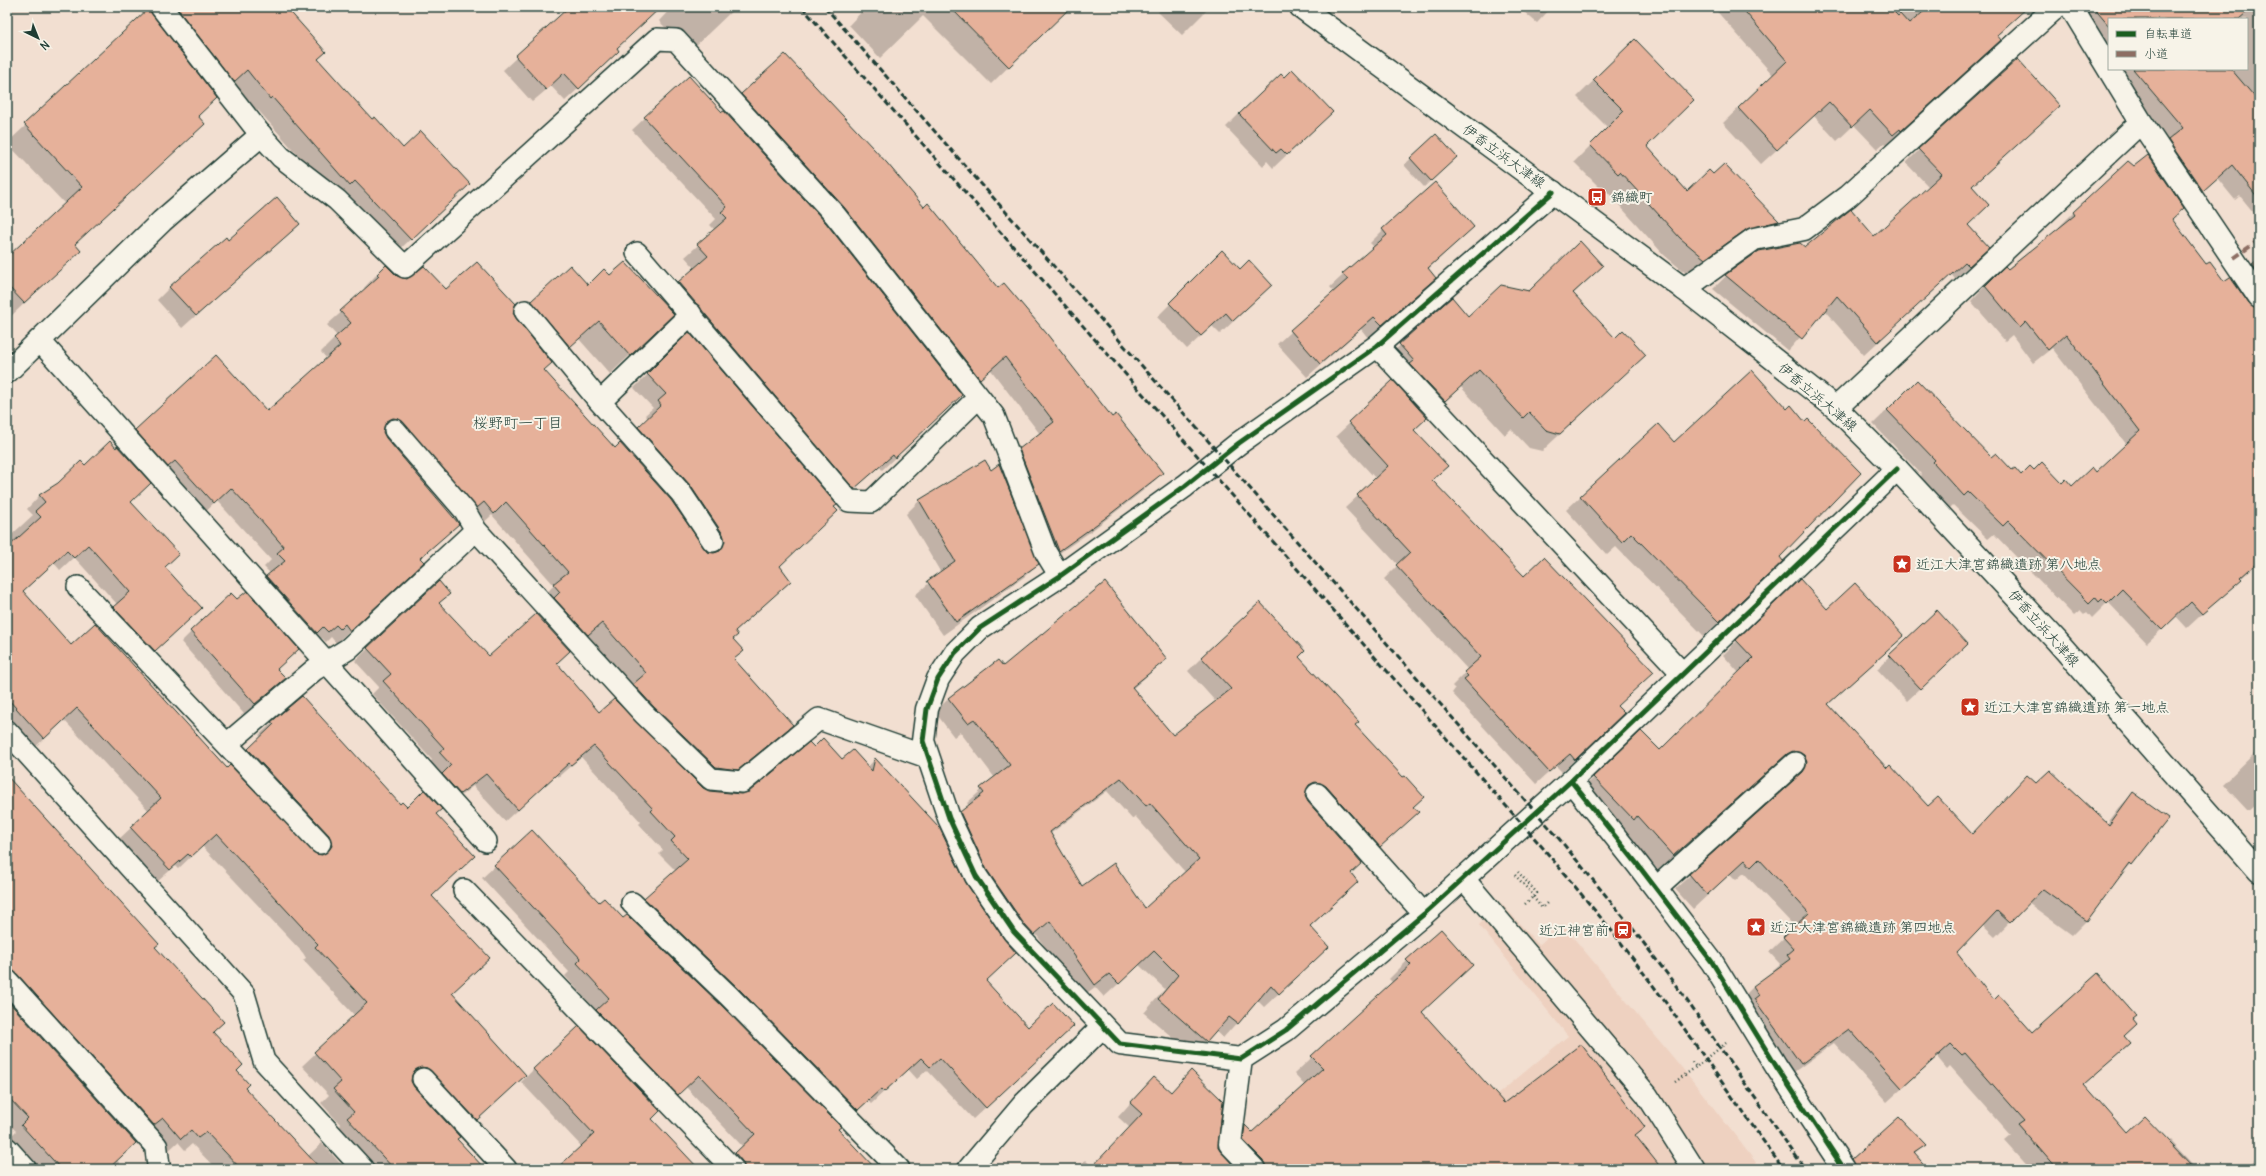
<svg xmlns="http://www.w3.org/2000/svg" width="2266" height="1176" font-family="Delius,'Klee One',sans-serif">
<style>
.built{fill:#eed1c0}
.shadow{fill:#0003;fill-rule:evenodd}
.building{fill:#e6b19a;stroke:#1f3d34;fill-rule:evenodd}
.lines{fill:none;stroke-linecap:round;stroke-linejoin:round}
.service-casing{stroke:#1f3d34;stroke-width:24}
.minor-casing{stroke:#1f3d34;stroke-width:25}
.primary-casing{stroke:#1f3d34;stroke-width:25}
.path{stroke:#1f3d34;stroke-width:2.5;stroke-dasharray:1 3;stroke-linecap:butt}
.service{stroke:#f7f3e8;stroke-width:21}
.minor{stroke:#f7f3e8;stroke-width:22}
.primary{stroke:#f7f3e8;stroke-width:22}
.rail{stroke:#1f3d34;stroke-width:3;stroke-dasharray:6 3;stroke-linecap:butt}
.quiet{stroke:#8d6e63;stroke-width:4;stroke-dasharray:8 4;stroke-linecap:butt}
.cycleway-casing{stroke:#f7f3e8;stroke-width:8}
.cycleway{stroke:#1b5e20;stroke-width:5}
.labels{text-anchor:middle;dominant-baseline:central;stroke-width:4;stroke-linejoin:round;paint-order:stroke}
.street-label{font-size:14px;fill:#1f3d34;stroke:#f7f3e8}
.poi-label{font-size:14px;fill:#1f3d34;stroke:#f7f3e8;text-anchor:start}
.neighbourhood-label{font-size:15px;fill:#1f3d34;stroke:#f7f3e8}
</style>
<rect width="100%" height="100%" fill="#f2dfd1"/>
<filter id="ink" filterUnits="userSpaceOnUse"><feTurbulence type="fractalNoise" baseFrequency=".025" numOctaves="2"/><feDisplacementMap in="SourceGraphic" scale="8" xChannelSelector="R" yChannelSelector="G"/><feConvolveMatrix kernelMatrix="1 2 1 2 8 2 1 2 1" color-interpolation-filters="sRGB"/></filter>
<g filter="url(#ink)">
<path class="built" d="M1501,903l38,42 23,-21 130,156 69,89h-293l-23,-31 123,-102 -89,-111z"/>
<path class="shadow" d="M152,7h133l40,45 -7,7 54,62 84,75 -59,56 -61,-54 -78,-88 -1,1 -24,-29 -12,12 -64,-81 -6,-4z
M571,7h52l-7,42 -11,15 -40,37 -14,-15 -19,16 -29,-32z
M672,7h64l-47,45 -30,-31z
M866,7h203l-78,77 -68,-68 -43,42 -31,-33z
M1160,7h50l-28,28 -24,-23 3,-3z
M1518,7h34l-15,16z
M1713,7h314l-31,29 4,4 -15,15 -99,90 -2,-2 -7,6 -23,-24 -17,16 -23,-25 -53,48 -38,-41 50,-48z
M2076,7h183v212l-19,-23 -5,4 -18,-22 -29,27 -33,-50 13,-14 -41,-48 -16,-24h136v-50h-138v38z
M149,10l48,107 -123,128 5,6 -72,69v-62l58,-54 -58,-61z
M1634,41l11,105 42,46 91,29 -16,16 -74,38 -24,-20 -61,-68 -2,2 -27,-27 34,-34 -31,-31z
M689,77l259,330 -66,63 -2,-3 -39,33 -175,-205 29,-27 -10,-11 30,-27 -5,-5 6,-6 -84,-89z
M742,95l181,113 239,265 -13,13 -59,46 -45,31 -38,-100 33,-29 -49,-64 -25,21 -135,-171 -102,-112z
M2059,106l-88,81 -4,38 7,36 -19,18 -4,-5 -87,81 -40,-45 -36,41 -75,-62 13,-13 33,-24 46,-4 68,-10 56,-51 -23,-24 13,-13z
M1332,112l-59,56 -6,-7 -4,5 -37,-39 13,-13z
M1435,136l14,27 -25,24 -20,-22z
M2128,162l78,104 42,39 9,4 -19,-30 21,-19v302l-72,66 -11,-12 -29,27 -39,-41 -16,16 -5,-6 -3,3 -4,-4 -6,5 -80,-82 -6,5 -35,-34 -4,4 -30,-32 3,-2 -49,-51 44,-43 74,78 30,17 13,-5 27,14 11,2 24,-14 31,-28 -75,-97 -19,15 -21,-28 -7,6 -34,-40 14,-15 75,-58 -1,-1 14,-14z
M299,224l-117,104 -25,-28 13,-13 58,-46z
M1473,227l-45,42 7,9 -13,13 -54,47 -7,-9 -54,48 -30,-33 57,-52 -4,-5 44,-40 -4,-4 13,-13z
M1222,252l36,46 -38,36 -8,-8 -25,23 -30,-32z
M1602,266l-29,28 54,78 -85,79 -13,-3 -18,-19 -6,6 -44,-48 -48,43 18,51 185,226 -6,19 -48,46 -6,-6 -20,18 -84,-91 3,-4 -3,-3 16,-16 -84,-91 14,-14 -53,-57 31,-29 -40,-43 61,-57 -15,-17 70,-64 16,19z
M377,274l19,3 49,14 67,22 3,6 17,-17 55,-16 66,47 -43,41 -31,-35 -36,31 159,178 8,5v-5l-33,-49 -52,-58 23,-23 -3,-3 8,-7 -19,-20 55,-54 90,232 11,15 -56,51 -2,7 2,20 58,65 -68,59 -21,-2 -71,-95 -44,-50 -14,12 -33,-49 13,-14 -62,-70 -12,11 -95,-94h-3l3,6 72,86 -38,35 -10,17 -73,67 -5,-6 -5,5 -4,-4 -8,7 -61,-55 18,-16 -7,-7 7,-7 -54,-59 -17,16 -78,-73 14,-14 131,-17 60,-54 -6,-7 16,-16 -10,-11 39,-35 -2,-2z
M1787,410l-9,147 -10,18 -64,61 -88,-89 -9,8 -41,-45 15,-14 93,-53z
M985,462l53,102 -14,13 -81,58 -28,-40 26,-22 -35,-59 13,-13z
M59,484l71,18 34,66 24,52 -47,43 -40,-43 16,-16 -43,-47 -14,13 -6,-7 -31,28 48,55 156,123 89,86h2l-2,-7 -80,-86 25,-25 -2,-2 13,-12 128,82 35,9 -4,83 20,97 61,93 -48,45 -50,-52h-4l3,8 70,81h-128l-28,-30 14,-14 -20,-22 8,-8 -27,-29 53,-50 -52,-56 3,-2 -3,-5 -101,-107 -24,23 -3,-3 -18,16 -39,-42 31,-29 -85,-91 -33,31 -24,-26v-186l26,-24 -6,-6 12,-13z
M439,582v21l50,54 67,7 43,49 110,79 32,3 9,-3 64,-43 53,19 8,-9 110,222 43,47 32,10 -87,81 -46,-49 -10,9 -9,-10 -37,35 -3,-3 -23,21 -212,-211 43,-40 -17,-17 4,-4 -24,-26 2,-2 -60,-65 -23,20 -2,-2 -51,46 -32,-35 -25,20 -20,-41 4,-5 -60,-66 7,-7 -24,-26z
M1826,611l62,39 -61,55 60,64 41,38 44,28 55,-59 9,9 71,39 12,-16 14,-15 -2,71 -11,12 -34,45 -14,14 -44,-32 -33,34 -13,-12 -26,28 38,48 38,33 99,-14 4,4 -13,13 -8,21 -31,27 44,50 41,6 2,-2 28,30h-167l-27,-30 6,-5 -60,-68 -3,3 -10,-12 -50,45 -53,-59 -47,34 -48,-76 14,-14 21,-15 -1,-2 7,-6 -11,-12 26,-25 -51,-54 -8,7 -6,-6 -37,35 -18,-20 116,-105 2,-3 -3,-11 -6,-5 -12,3 -114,102 -36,-41 -43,-37 62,-59 19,19 79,-79 -16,-18 14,-14z
M1936,612l18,45 -47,44 -30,-32z
M191,632l86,37 8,9 -41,36 -63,-72z
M1202,657h96l56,68 58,82 -9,19 -37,34 -54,-60 -7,-3 45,77 -7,22 -34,31 5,34 -50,46 -7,-7 -34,38 -8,-7 -22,24 -49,-42 21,-24 -26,-24 -35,32 -9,-10 -15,11 -44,-64 -16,15 -73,-123 22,-20 -2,-3 28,-25 -35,-46 -6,5 -19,-25 14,-14 53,-31 164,-8 -34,30 41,47 43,-34 -28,-31zM1107,791l25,28 3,-3 51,57 -41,36 -63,-22 -32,-53z
M2259,749v53l-11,9 -25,-27z
M7,777l50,54 -2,1 99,115 58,86 32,55 64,68 14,-13 23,26h-129l-24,-25 -7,6 -7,-8 -10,9 -161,-162z
M495,866l104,37 238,226 38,40h-151l-1,-2 20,-20 -57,-60 -21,20 -81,-84 13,-12 -32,-35 4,-4 -87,-94z
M1407,961l65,4 -51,48 82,92 140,22 -8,8 26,34h-458l22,-11 2,-14 18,-18 7,8 53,-48 -11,-12 99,-91 -4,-4z
M7,1001l113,163 -5,5h-81l-27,-29 9,-9 -9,-9z
M534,1069l117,51 46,49h-139l24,-22 -61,-65z
M1141,1091l11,78h-76l9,-9 8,7 37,-39 -12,-11z
M2259,1104v7l-3,-3z
M1924,1145l-10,10 13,14h-83l13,-14z
M2259,1156v13h-14z"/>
<path class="building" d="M176,7h110l40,45 -8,7 54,60 3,-2 28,31 18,-17 49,53 -59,56 -56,-59 -5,5 -78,-89 -2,2 -23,-29 -13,12z
M569,7h92l-44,41 2,3 -40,38 -15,-16 -18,17 -31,-34z
M950,7h121l-62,60z
M1741,7h148l9,9 2,-2 9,10 20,-17h99l-31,28 4,5 -100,91 -1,-2 -7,6 -23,-25 -18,17 -23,-25 -52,48 -39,-42 49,-47z
M2093,7h160l-14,12h-130v7z
M149,8l3,6 65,84 -19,18 7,8 -130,120 6,7 -57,52 -17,-18v-28l75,-70 -58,-63z
M1635,39l59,61 -47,46 40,45 22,-21 4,4 11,-10 55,57 -32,8 -42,30 -25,-21 -60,-66 -2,2 -28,-29 34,-34 -31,-31z
M785,54l102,109 37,44 4,-4 70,85 6,-5 43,51 65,83 4,-3 47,59 -59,46 -45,32 -40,-102 35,-27 -49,-65 -25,22 -136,-172 -103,-113z
M2018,59l42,47 -88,80 17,19 -21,20 21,23 -20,18 -4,-4 -87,80 -41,-46 -35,43 -77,-64 34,-24 41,-8 5,4 46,-38 23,27 68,-62 -24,-25z
M1292,69l41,43 -46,43 -6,-6 -5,4 -37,-39 42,-40 3,3z
M2133,69h98l28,33v97l-27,-34 -29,26 -35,-51 15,-12z
M689,76l33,36 2,-1 102,112 136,172 -67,63 -2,-3 -39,34 -176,-207 30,-26 -11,-12 30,-26 -6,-6 6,-5 -83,-90z
M1436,134l21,23 -26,24 -21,-23z
M2148,155l36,53 -12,11 34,45 4,-2 14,19 6,-4 19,27 10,5v252l-19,17 2,2 -40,34 -11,-12 -29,28 -40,-41 -15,15 -5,-5 -3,3 -4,-5 -6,6 -81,-82 -5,5 -35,-34 -4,4 -31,-34 2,-2 -48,-50 30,-30 74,77 5,-4 16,17 3,-2 6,7 9,-9 4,4 8,-8 20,21 4,-4 6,7 20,-19 4,5 44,-41 -74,-97 -18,16 -22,-28 -6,6 -35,-42 20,-20 3,3 67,-54 -2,-3 55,-51 6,5z
M1435,182l39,45 -46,41 8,10 -54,47 -8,-8 -54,47 -30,-34 58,-51 -6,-5 45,-39 -5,-6z
M277,197l23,27 -104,92 -27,-29 57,-50 2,3z
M1580,241l23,25 -30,27 42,45 8,-8 23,25 -86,79 -14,-4 -17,-18 -6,6 -44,-48 -34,31 -35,-37 4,-3 -15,-17 53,-47 16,19 33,-31 28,6z
M1222,250l18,19 9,-9 23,25 -39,36 -7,-8 -25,23 -32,-33z
M2259,259v16l-7,-11z
M477,262l39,42 -3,9 3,5 36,45 -8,7 71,78 5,-5 51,57 36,52 7,1 6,-2 5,-10 -2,-7 -33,-49 -52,-58 23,-22 -3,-4 8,-7 -19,-20 42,-42 148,173 -3,2 4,4 -58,55 11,15 -56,50 3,4 -5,4 11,12 -10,8 59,66 -55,45 -22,-3 -63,-61 -20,-22 13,-11 -44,-50 -14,12 -34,-37 6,-6 -7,-8 15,-12 -62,-70 -12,12 -10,-12 -7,6 -78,-89 -6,-1 -6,3 -4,11 3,6 73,86 -39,34 4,4 -74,69 -5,-7 -5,5 -4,-4 -8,7 -5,-5 -6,6 -51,-57 19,-15 -8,-8 7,-6 -25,-29 -28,-30 -17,16 -39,-43 -7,6 -33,-37 81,-75 51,56 73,-65 -6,-8 17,-15 -11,-12 39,-35 -2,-2 9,-9 11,11 10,3 17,-13 22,23z
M625,262l49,52 -44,42 -31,-35 -29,26 -39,-46 39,-36 18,20 16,-16 6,6z
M1752,370l35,39 4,-4 14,17 3,-3 53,54 -81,84 3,4 -64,61 -88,-89 -9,9 -42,-46 78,-72 16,18z
M1393,380l34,38 -13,12 34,36 -16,14 92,96 20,-19 110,115 -37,34 7,7 -49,47 -5,-6 -21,18 -85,-93 4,-3 -4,-4 17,-15 -85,-92 14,-13 -53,-57 31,-29 -40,-44z
M110,441l6,7 1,-2 34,37 -20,19 48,52 -14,13 37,41 -47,43 -42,-44 17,-15 -42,-47 -14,13 -7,-7 -44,40 48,54 24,-22 132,145 3,-3 86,89 6,1 6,-4 4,-5 -3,-11 -81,-86 26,-25 -3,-2 31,-26 98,108 2,-2 5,5 17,-17 18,19 -6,5 39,42 -43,40 58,62 -38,35 74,82 -49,45 -50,-52 -6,-1 -6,3 -3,5 -1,6 3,6 46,50 -3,2 28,30h-91l-47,-51 7,-6 -21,-23 8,-7 -27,-30 53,-49 -52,-56 3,-3 -3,-3 -99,-107 -25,23 -3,-3 -18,16 -40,-43 31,-29 -84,-90 -33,31 -37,-41v-150l34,-31 -6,-6 10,-9 -6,-7 19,-12 23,-22 4,4z
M985,460l6,10 8,-6 40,100 -83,58 -29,-41 28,-20 -36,-61z
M1800,579l27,30 28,-26 49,53 -76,68 59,64 3,-3 38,41 10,-9 34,37 55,-59 9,8 14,-13 59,55 24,-33 36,26 -37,47 -2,-2 -43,58 -44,-32 -33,34 -13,-12 -40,42 37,47 5,-5 33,37 66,-59 38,43 -4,3 4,5 -13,12 7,8 -46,40 43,49 18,-17 51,53h-139l-39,-45 6,-4 -59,-67 -3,2 -11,-11 -49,44 -53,-59 -48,35 -47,-65 5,-4 -6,-9 37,-27 -3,-4 7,-6 -11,-12 26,-24 -50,-54 -8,8 -6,-7 -38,35 -18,-21 114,-102 4,-11 -3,-6 -11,-4 -6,3 -114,102 -36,-40 -3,4 -41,-43 48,-46 19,19 93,-92 -17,-18z
M439,581l11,13 -11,9 50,53 47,-42 34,37 -13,12 42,49 15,-13 89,89 6,3 32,3 8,-2 60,-50 5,5 9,-9 19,21 11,-9 19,21 3,-13 64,69 27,56 38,56 12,14 -30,28 42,46 25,-24 21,23 -88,82 -46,-50 -10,9 -9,-9 -37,34 -3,-3 -23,21 -121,-123 -93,-89 44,-39 -17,-18 4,-4 -24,-26 2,-2 -59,-63 -23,19 -2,-2 -51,47 -32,-36 -26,20 -18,-20 9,-9 -12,-13 5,-4 -61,-67 8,-7 -24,-26z
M1105,582l62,77 -35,28 41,48 58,-46 -30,-32 59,-55 45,49 -6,6 60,65 -4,3 48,52 2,-1 19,21 -11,10 6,5 -39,35 -54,-61 -11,-4 -6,3 -4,11 3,6 54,61 -11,10 7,9 -48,44 19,21 -50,47 -8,-9 -33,39 -9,-7 -22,25 -49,-43 20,-24 -24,-24 -35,33 -10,-10 -14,11 -45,-64 -16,14 -10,-11 -37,-54 -27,-58 24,-19 -4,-5 30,-23 -36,-46 -6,4 -20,-25 50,-38 5,6zM1121,778l25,28 4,-3 49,56 -54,49 -31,-45 -32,23 -32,-54z
M247,591l52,58 -22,20 9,9 -31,26 -65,-73 41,-38 6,6z
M1937,610l31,34 -47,45 -32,-34z
M7,776l152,168 -4,3 69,75 -11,10 30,33 -6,6 12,13 -4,4 76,81h-80l-35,-37 -8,6 -7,-8 -10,9 -18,-21 -9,7 -138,-152 -9,-4z
M532,830l67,72 5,-4 19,20 4,-3 94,90 120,122 -3,2 38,40h-131l-3,-8 -7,-8 20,-19 -56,-59 -21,20 -82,-85 13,-12 -32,-35 4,-4 -87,-94z
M1441,929l32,36 -51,47 82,91 77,-59 64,83 -10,8 27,34h-396l-3,-9 -20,-20 2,-15 7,7 71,-64 -12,-12 100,-91 -5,-5z
M7,1000l129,143 -28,26h-47l-40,-44 7,-7 -21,-22z
M579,1026l81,85 -8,8 47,50h-143l38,-35 -61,-65z
M1191,1070l32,31 -5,47 19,21h-147l52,-55 -12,-11 24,-26 17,15z
M1899,1117l27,28 -12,8 14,16h-72l-4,-10z"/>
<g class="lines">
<g class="service-casing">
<path id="service" d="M161,7l100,128 20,22 56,43 68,67 252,-228 19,1 159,175 159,201 52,137 14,23
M637,253l212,248 22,1 108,-105
M525,311l75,91 81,91 32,48
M39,340l447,501
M1377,346l306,328
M600,402l91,-88
M395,430l70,81 11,19 168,184 67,65 31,3 77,-63 108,38
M78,587l242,256
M7,731l237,263 20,67 99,108
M227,744l87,-74 34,-21 128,-119
M1317,794l107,120
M1463,878l184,217 47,74
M1656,888l139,-125
M464,890l269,279
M632,903l97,93 170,173
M423,1079l83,90"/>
</g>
<g class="minor-casing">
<path id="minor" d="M2071,7l70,115 118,175
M1553,192l-176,154 -138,97 -54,43 -125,90 -80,52 -25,25 -17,26 -11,30 -4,32 26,77 27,58 38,56 106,112 121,15 45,-29 138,-116 147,-133 326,-312
M1684,289l70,-50 50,-10 44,-33 208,-189
M7,372l155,-151 99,-86
M1836,408l305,-286
M1571,781l67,84 74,97 64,104 68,103
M7,981l149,165 3,23
M1241,1059l-11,85 24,25
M7,1149l18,20
M969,1169l55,-65 79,-78"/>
</g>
<g class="primary-casing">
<path id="primary" d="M1301,7l383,282 152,119 61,61 160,172 202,230"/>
</g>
<path class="path" d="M1515,875l19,21 3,-3 -19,-21
M1533,897l9,11 6,-6
M1525,904l9,-8
M1692,1062l4,5 30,-24
M1675,1082l21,-15"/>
<use href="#service" class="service"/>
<use href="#minor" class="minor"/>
<use href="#primary" class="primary"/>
<path class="rail" d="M802,7l741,841 73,88 53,71 114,162
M825,7l731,828 74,90 53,70 122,174"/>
<path class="quiet" d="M2234,258l25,-18"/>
<g class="cycleway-casing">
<path id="cycleway" d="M1553,192l-176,154 -138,97 -54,43 -125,90 -80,52 -25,25 -17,26 -11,30 -4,32 26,77 27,58 38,56 106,112 121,15 45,-29 138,-116 147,-133 326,-312
M1571,781l67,84 74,97 64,104 68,103"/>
</g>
<use href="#cycleway" class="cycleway"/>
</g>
</g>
<defs>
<g id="bus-square" transform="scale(1)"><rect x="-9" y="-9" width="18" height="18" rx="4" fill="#c8321e" stroke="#f7f3e8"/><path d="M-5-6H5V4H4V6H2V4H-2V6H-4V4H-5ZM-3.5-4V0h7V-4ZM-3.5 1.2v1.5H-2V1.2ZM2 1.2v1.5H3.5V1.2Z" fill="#fff"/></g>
<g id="sight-square" transform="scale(1)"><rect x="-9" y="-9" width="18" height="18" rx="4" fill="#c8321e" stroke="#f7f3e8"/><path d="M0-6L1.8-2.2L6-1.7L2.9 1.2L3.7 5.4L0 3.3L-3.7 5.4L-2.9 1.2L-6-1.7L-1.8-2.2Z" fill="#fff"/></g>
<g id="station-square" transform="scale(1)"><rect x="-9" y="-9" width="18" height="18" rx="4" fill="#c8321e" stroke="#f7f3e8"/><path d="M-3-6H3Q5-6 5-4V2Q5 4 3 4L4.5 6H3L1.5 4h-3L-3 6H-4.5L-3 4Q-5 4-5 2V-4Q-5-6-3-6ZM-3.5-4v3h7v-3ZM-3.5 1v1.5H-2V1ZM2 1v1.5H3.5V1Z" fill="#fff"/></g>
</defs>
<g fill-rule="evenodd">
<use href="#bus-square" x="1597" y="197"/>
<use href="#sight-square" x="1902" y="564"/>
<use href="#sight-square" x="1970" y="707"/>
<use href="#sight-square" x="1756" y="927"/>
<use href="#station-square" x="1623" y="930"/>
</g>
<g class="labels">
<g class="street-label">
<text transform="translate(1504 156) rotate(36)">伊香立浜大津線</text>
<text transform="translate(1818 397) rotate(40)">伊香立浜大津線</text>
<text transform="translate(2044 628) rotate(48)">伊香立浜大津線</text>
</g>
<g class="poi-label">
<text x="1611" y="197">錦織町</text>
<text x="1916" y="564">近江大津宮錦織遺跡 第八地点</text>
<text x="1984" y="707">近江大津宮錦織遺跡 第一地点</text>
<text x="1770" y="927">近江大津宮錦織遺跡 第四地点</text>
<text x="1609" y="930" text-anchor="end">近江神宮前</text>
</g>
<g class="neighbourhood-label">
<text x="518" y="422">桜野町一丁目</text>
</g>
</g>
<rect width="2266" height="1176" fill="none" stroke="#f7f3e8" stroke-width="24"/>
<rect x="12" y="12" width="2242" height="1152" fill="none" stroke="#1f3d34" stroke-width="1.5" filter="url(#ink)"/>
<rect x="2108" y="18" width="140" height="52" fill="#f7f3e8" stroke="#a1aaa0"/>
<rect x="2116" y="31" width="20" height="6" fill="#1b5e20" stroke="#a1aaa0"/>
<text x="2144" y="38" font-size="12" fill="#1f3d34">自転車道</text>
<rect x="2116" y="51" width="20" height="6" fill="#8d6e63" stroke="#a1aaa0"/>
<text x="2144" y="58" font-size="12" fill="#1f3d34">小道</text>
<g transform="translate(38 38) rotate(137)" stroke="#f7f3e8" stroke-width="3" paint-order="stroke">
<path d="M0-3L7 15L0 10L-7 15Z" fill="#1f3d34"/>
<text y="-6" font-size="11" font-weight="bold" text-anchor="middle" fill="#1f3d34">N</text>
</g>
</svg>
